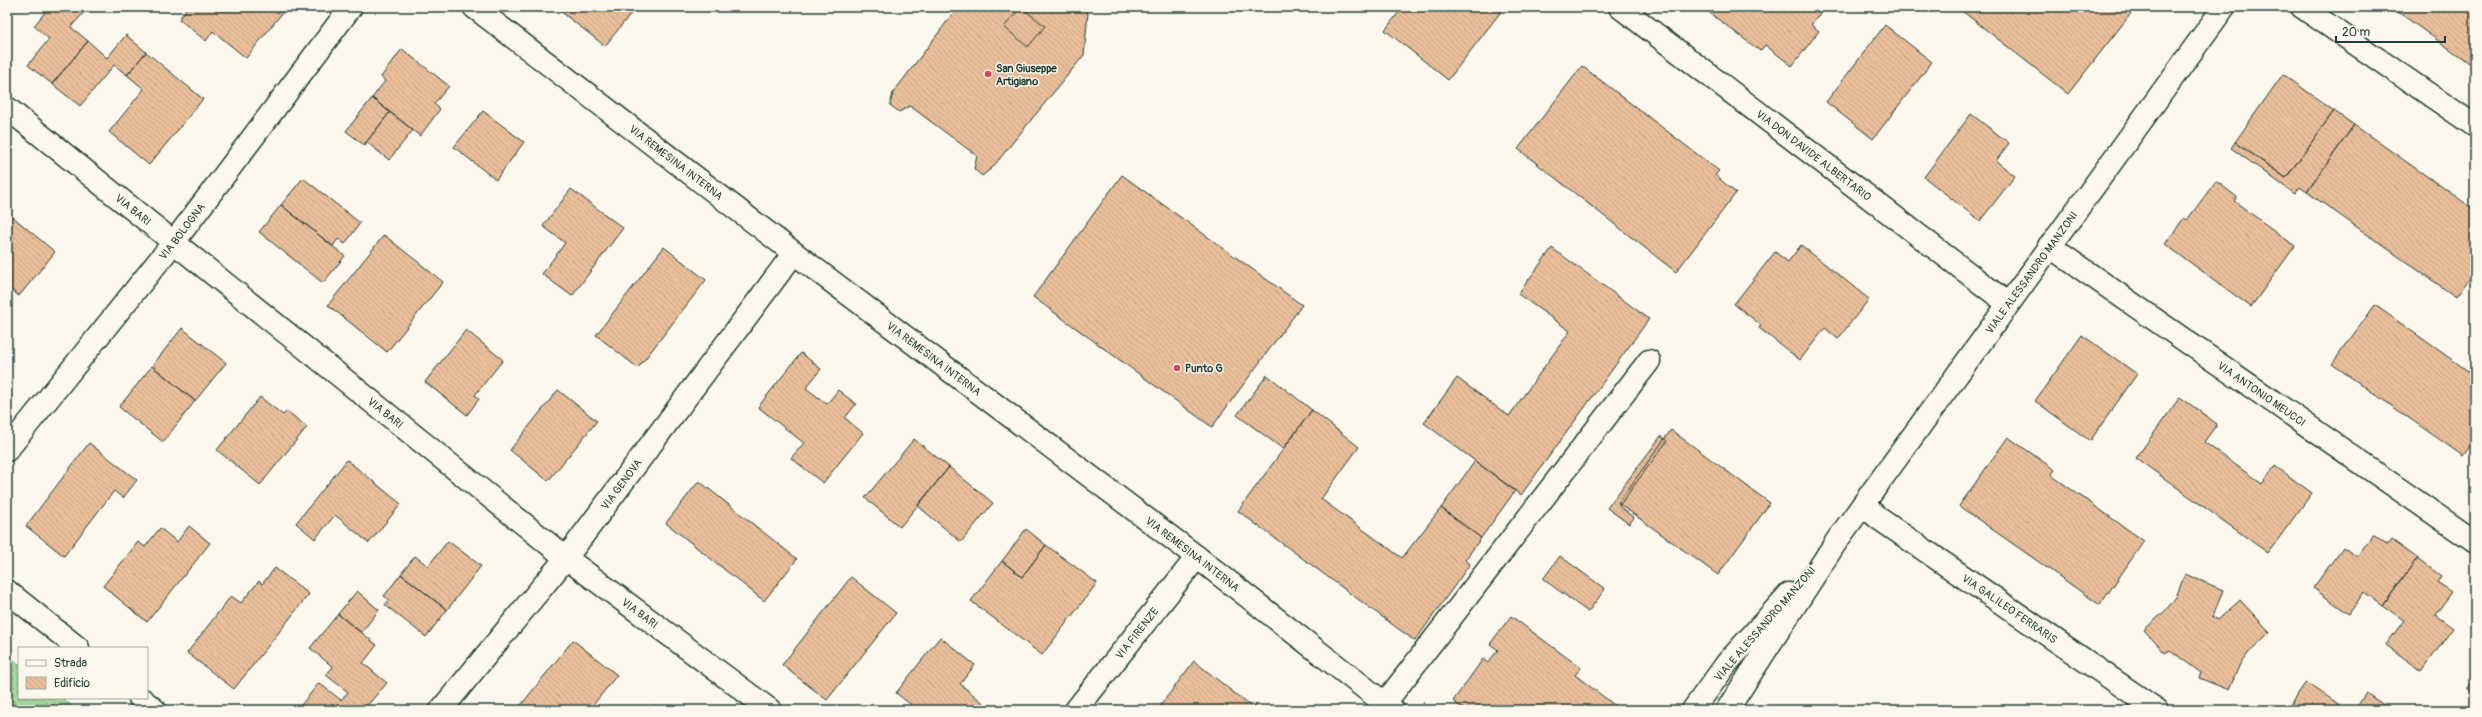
<svg xmlns="http://www.w3.org/2000/svg" width="2482" height="717" font-family="Pangolin,sans-serif">
<style>
.park{fill:url(#park-dots);stroke:#618b68}
.building{fill:url(#building-back-hatch);stroke:#1f3d34}
.lines{fill:none;stroke-linecap:round;stroke-linejoin:round}
.minor-casing{stroke:#1f3d34;stroke-width:25}
.path{stroke:#1f3d34;stroke-width:2.5;stroke-dasharray:1 3;stroke-linecap:butt}
.minor{stroke:#fbf7ec;stroke-width:22}
.poi-dot{fill:#d1495b;stroke:#fbf7ec;stroke-width:1.5}
.labels{text-anchor:middle;dominant-baseline:central;stroke-width:3;stroke-linejoin:round;paint-order:stroke}
.poi-label{font-size:11px;font-weight:bold;fill:#1f3d34;stroke:#fbf7ec;text-anchor:start}
.street-label{font-size:11px;fill:#1f3d34;stroke:#fbf7ec}
</style>
<defs>
<pattern id="park-dots" width="8" height="8" patternUnits="userSpaceOnUse"><rect width="8" height="8" fill="#a3d99d"/><path d="M2 2h.1M6 6h.1" fill="none" stroke="#8cbb88" stroke-width="1.8" stroke-linecap="round"/></pattern>
<pattern id="building-back-hatch" width="6" height="6" patternUnits="userSpaceOnUse"><rect width="6" height="6" fill="#eabe9a"/><path d="M-1 5l2 2M0 0l6 6M5-1l2 2" fill="none" stroke="#c8a485"/></pattern>
</defs>
<rect width="100%" height="100%" fill="#fbf7ec"/>
<filter id="ink" filterUnits="userSpaceOnUse"><feTurbulence type="fractalNoise" baseFrequency=".025" numOctaves="2"/><feDisplacementMap in="SourceGraphic" scale="8" xChannelSelector="R" yChannelSelector="G"/><feConvolveMatrix kernelMatrix="1 2 1 2 8 2 1 2 1" color-interpolation-filters="sRGB"/></filter>
<g filter="url(#ink)">
<path class="park" d="M7,654l12,10v34h43l15,12h-70z"/>
<path class="building" d="M49,7h30l6,4 -14,16 17,14 -36,43 -24,-19 21,-26 -15,-13z
M188,7h99l-41,51 -33,-27 -7,10 -27,-22z
M555,7h81l-31,39z
M958,7h123l7,6 -4,42 -92,113 -10,8 -8,-7 3,-13 -67,-50 -11,6 -9,-7 3,-12z
M1021,7l24,19 -17,21 -24,-20z
M1403,7h97l3,2 -55,71 -63,-50z
M1702,7h123l-14,18 8,6 -27,35 -27,-21 -5,6z
M1957,7h179l-68,87z
M2391,7h84v60z
M1885,25l47,37 -59,77 -47,-37z
M126,35l20,17 -19,23 -13,-10 -34,41 -28,-22 36,-43 19,17z
M402,49l47,37 -15,18 6,5 -20,27 -48,-38 13,-17 -4,-4z
M146,52l57,47 -54,66 -40,-33 35,-43 -17,-14z
M1582,66l137,105 -4,4 21,18 -60,79 -158,-123z
M2283,74l51,37 -48,67 -51,-36z
M372,98l18,14 -26,33 -18,-14z
M483,111l41,31 -28,38 -42,-33z
M2334,111l20,14 -47,67 -7,-5 -5,7 -64,-46 4,-6 51,36z
M390,112l23,18 -24,30 -20,-16 -5,1z
M1971,114l38,29 -13,18 19,15 -35,45 -56,-44z
M2354,125l121,85v61l-19,26 -149,-105z
M1122,175l180,130 -90,122 -179,-130z
M303,178l57,45 -15,21 -7,-5 -5,7 -52,-41z
M2216,181l21,16 -3,4 61,45 -44,61 -86,-63 19,-26 3,2z
M571,189l52,39 -51,68 -30,-22 23,-31 -22,-17z
M281,205l64,51 -22,27 -64,-51z
M7,212l48,40 -36,44 -12,-9z
M384,235l59,47 -56,70 -59,-47z
M1801,245l68,54 -31,40 -13,-11 -25,32 -41,-32 2,-3 -27,-21 41,-52 13,10z
M664,247l42,33 -68,88 -42,-33z
M1552,248l97,71 -128,176 -97,-72 33,-45 52,38 61,-85 -52,-37z
M2375,305l100,71v63l-12,17 -131,-92z
M182,328l44,35 -31,38 -43,-35z
M466,330l37,30 -28,35 4,4 -12,16 -42,-33z
M2082,335l55,39 -47,67 -55,-40z
M801,353l20,16 -15,19 21,16 11,-14 18,14 -11,14 18,15 -40,50 -32,-25 13,-15 -46,-36z
M152,366l43,35 -32,41 -44,-35z
M1267,375l45,35 -29,39 -46,-34z
M558,390l39,31 -49,60 -38,-31z
M260,397l23,18 4,-4 20,16 -47,58 -43,-35z
M2180,397l37,27 -13,18 58,42 13,-18 37,27 -44,60 -132,-95z
M1312,410l47,37 -38,52 81,59 39,-50 40,30 -16,22 5,4 -55,77 -177,-130z
M1671,430l99,73 -52,72 -100,-72z
M1661,436l6,5 -48,65 15,12 -5,6 -22,-16z
M2008,437l47,33 -4,5 93,66 -44,64 -141,-99z
M914,439l35,28 -49,60 -35,-29z
M89,443l48,37 -14,18 -9,-7 -50,65 -38,-30z
M347,460l54,44 -32,39 -34,-28 -20,24 -19,-16z
M1475,461l40,30 -34,47 -40,-30z
M949,467l44,36 -32,39 -43,-36z
M699,481l98,78 -33,42 -98,-78z
M189,526l21,17 -63,79 -44,-36 35,-44 7,5 15,-19 17,14z
M1026,529l20,16 -24,32 -20,-16z
M2373,534l15,11 4,-5 25,18 -34,48 -19,-14 -15,22 -36,-26 30,-41 14,10z
M448,541l33,25 -34,44 -46,-36 14,-18 13,10z
M1046,545l51,38 -55,72 -71,-54 31,-40 20,16z
M1560,556l45,33 -17,23 -45,-33z
M2417,558l24,18 -4,6 15,10 -17,23 18,13 -31,43 -36,-26 18,-25 -21,-14z
M275,568l34,26 -75,95 -47,-36 44,-57 10,7 18,-22 3,3z
M401,574l46,36 -21,27 -41,-32 4,-5 -5,-4z
M2185,574l38,16 -10,27 5,3 22,-20 30,32 -19,18 -11,14 -11,26 -30,-12 2,-5 -31,-23 -5,3 -21,-23 22,-20 10,-13z
M851,577l45,36 -69,87 -45,-35z
M357,591l22,19 -18,23 -23,-19z
M338,614l39,31 -14,18 24,20 -24,27h-66l22,-27 22,17 7,-8 -22,-17 7,-8 -23,-19z
M1511,616l70,52 -6,7 42,32 -3,3h-149l-12,-9 30,-42 5,4 10,-13 -8,-6z
M940,637l35,28 -15,19 32,26h-74l-22,-17z
M573,640l44,35 -28,35h-72z
M1194,661l59,47 4,-5 9,7h-109z
M2475,678v16l-8,-6z
M2306,682l41,28h-60z
M2366,693l25,17h-36z
M655,705l7,5h-11z"/>
<g class="lines">
<g class="minor-casing">
<g id="minor">
<path id="s1" d="M474,7l320,246 403,304 196,153"/>
<path id="s2" d="M1620,7l387,296"/>
<path d="M2302,7l173,119"/>
<path id="s3" d="M7,108l559,450 204,152"/>
<path id="s4" d="M2049,246l426,296"/>
<path id="s5" d="M7,450l167,-208 177,-235"/>
<path id="s6" d="M1864,505l14,13 279,192"/>
<path d="M7,591l71,57"/>
<path d="M140,698l15,12"/>
<path d="M1385,703l264,-342"/>
<path id="s7" d="M441,710l125,-152 228,-305"/>
<path id="s8" d="M1076,710l121,-153"/>
<path d="M1693,710l34,-47 62,-69"/>
<path id="s9" d="M1727,710l111,-171 386,-532"/>
</g>
</g>
<path class="path" d="M1423,703l9,7"/>
<use href="#minor" class="minor"/>
</g>
</g>
<g class="poi-dot">
<circle cx="988" cy="74" r="4"/>
<circle cx="1177" cy="368" r="4"/>
</g>
<g class="labels">
<g class="poi-label">
<text x="996" y="68">San Giuseppe<tspan x="996" dy="13">Artigiano</tspan></text>
<text x="1185" y="368">Punto G</text>
</g>
<g class="street-label">
<text stroke="none"><textPath href="#s2" startOffset="244">VIA DON DAVIDE ALBERTARIO</textPath></text>
<text stroke="none"><textPath href="#s1" startOffset="255">VIA REMESINA INTERNA</textPath></text>
<text stroke="none"><textPath href="#s3" startOffset="162">VIA BARI</textPath></text>
<text stroke="none"><textPath href="#s5" startOffset="280">VIA BOLOGNA</textPath></text>
<text stroke="none"><textPath href="#s9" startOffset="533">VIALE ALESSANDRO MANZONI</textPath></text>
<text stroke="none"><textPath href="#s1" startOffset="579">VIA REMESINA INTERNA</textPath></text>
<text stroke="none"><textPath href="#s4" startOffset="259">VIA ANTONIO MEUCCI</textPath></text>
<text stroke="none"><textPath href="#s3" startOffset="486">VIA BARI</textPath></text>
<text stroke="none"><textPath href="#s7" startOffset="289">VIA GENOVA</textPath></text>
<text stroke="none"><textPath href="#s1" startOffset="903">VIA REMESINA INTERNA</textPath></text>
<text stroke="none"><textPath href="#s6" startOffset="179">VIA GALILEO FERRARIS</textPath></text>
<text stroke="none"><textPath href="#s3" startOffset="810">VIA BARI</textPath></text>
<text transform="translate(1765 624) rotate(-49)">VIALE ALESSANDRO MANZONI</text>
<text stroke="none"><textPath href="#s8" startOffset="98">VIA FIRENZE</textPath></text>
</g>
</g>
<rect width="2482" height="717" fill="none" stroke="#fbf7ec" stroke-width="24"/>
<rect x="12" y="12" width="2458" height="693" fill="none" stroke="#1f3d34" stroke-width="1.5" filter="url(#ink)"/>
<rect x="18" y="647" width="130" height="52" fill="#fbf7ec" stroke="#a3ada2"/>
<rect x="26" y="660" width="20" height="6" fill="#fbf7ec" stroke="#a3ada2"/>
<text x="54" y="667" font-size="12" fill="#1f3d34">Strada</text>
<rect x="26" y="677" width="20" height="12" fill="url(#building-back-hatch)" stroke="#a3ada2"/>
<text x="54" y="687" font-size="12" fill="#1f3d34">Edificio</text>
<path d="M2336 36v6h109v-6" fill="none" stroke="#1f3d34" stroke-width="2"/>
<text x="2342" y="36" font-size="12" fill="#1f3d34" stroke="#fbf7ec" stroke-width="3" paint-order="stroke">20 m</text>
</svg>
